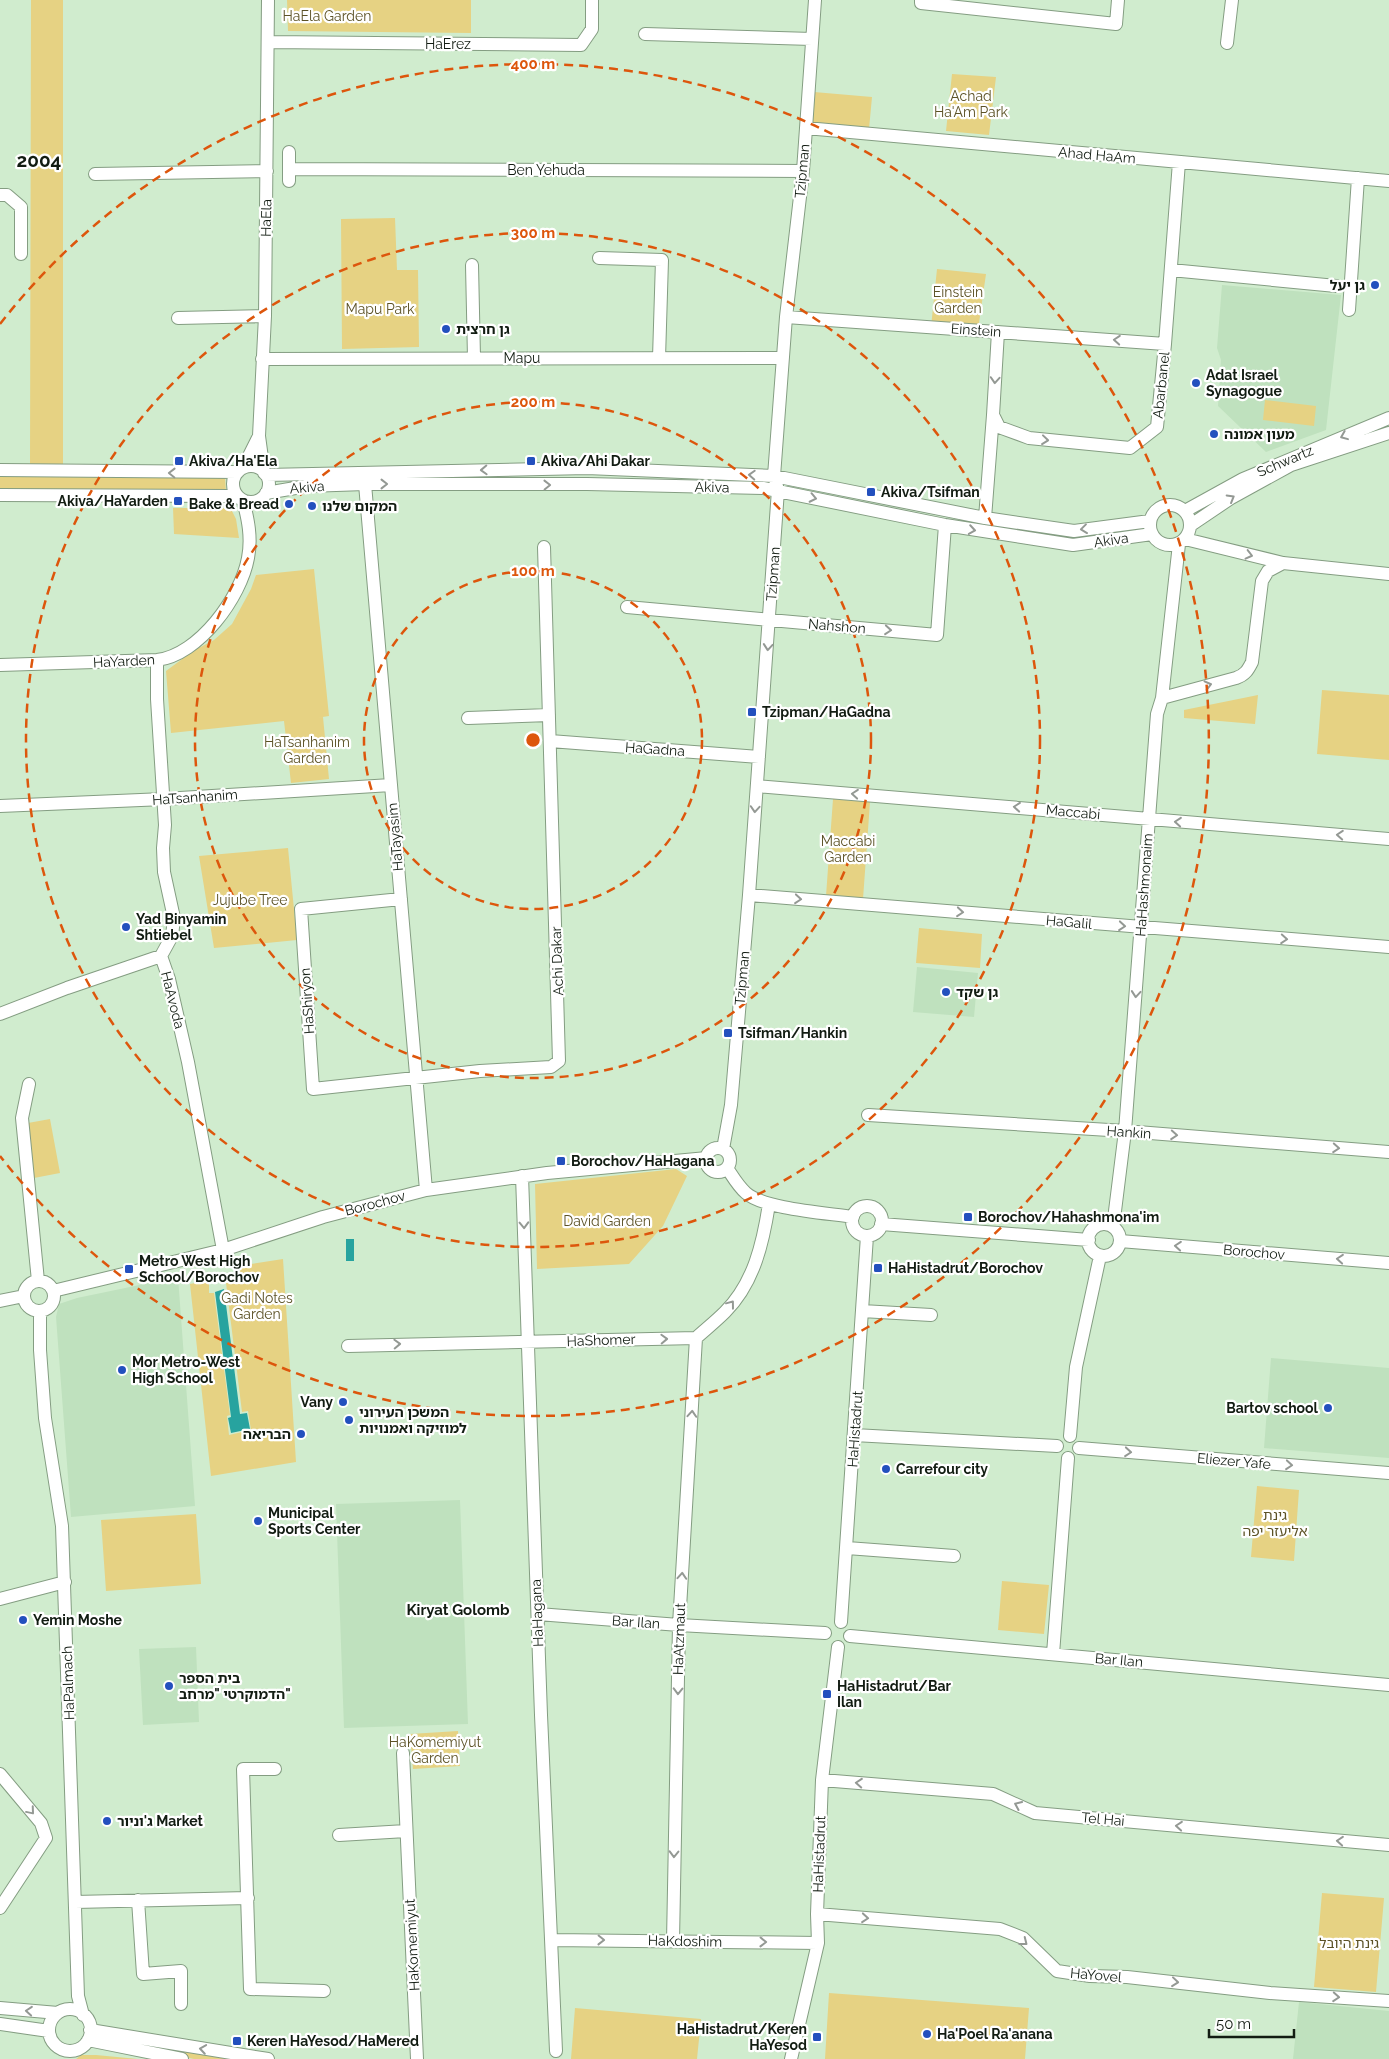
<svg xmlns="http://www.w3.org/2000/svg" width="1389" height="2059" font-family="Raleway,'Noto Sans Hebrew',sans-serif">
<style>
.built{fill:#bfe1be}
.green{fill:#e6d283}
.water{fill:#27a39f}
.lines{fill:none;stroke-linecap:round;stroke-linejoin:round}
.minor-casing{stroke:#849d82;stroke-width:14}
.minor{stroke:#fff;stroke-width:12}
.oneway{stroke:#949994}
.ring{fill:none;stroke:#dd560c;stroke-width:2.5;stroke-dasharray:9 6}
.poi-dot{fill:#2350be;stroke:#fff;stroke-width:2}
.labels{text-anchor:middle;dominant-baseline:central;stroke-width:4.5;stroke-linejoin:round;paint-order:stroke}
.park-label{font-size:14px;fill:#5c5226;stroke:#fff}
.street-label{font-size:14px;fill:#121c12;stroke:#fff}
.poi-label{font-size:14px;font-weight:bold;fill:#121c12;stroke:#fff;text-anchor:start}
.neighbourhood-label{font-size:15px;font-weight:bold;fill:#121c12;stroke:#fff}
.district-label{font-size:19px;font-weight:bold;fill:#121c12;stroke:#fff}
.centre{fill:#dd560c;stroke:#fff;stroke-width:2.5}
.ring-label{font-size:15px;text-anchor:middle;font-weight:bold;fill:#dd560c;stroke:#fff;stroke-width:4.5;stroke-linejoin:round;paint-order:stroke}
</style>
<rect width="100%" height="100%" fill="#d0ecce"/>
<path class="built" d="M1222,285l119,10 -15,135 -60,22 -48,-46 3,-46 -4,-12z
M917,967l61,6 -4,44 -61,-5z
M178,1277l17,229 -124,11 -15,-200 3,-13 18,-6z
M1271,1358l118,10v90l-125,-10z
M460,1500l8,224 -124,4 -8,-224z
M196,1647l3,75 -56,3 -4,-76z
M1299,2002l90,9v48h-96z"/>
<path class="green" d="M31,0h32v471h-33z
M287,0h184v33l-183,-2z
M952,74l44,3 -7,58 -43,-4z
M814,92l58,5 -3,32 -58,-5z
M395,218l2,52h21l1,77 -77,2 -1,-130z
M937,269l49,5 -8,56 -47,-3z
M1265,400l51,6 -2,20 -51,-6z
M0,475l225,1 1,17 -226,-4z
M173,508h50l9,3 4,8 3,19 -65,-4z
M314,569l15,147 -13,2 7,-1 6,62 -38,4 -7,-62 -113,12 -5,-62 27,-20 21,-11 18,-16 19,-35 5,-14z
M1322,690l67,5v65l-72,-6z
M1258,695l-3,29 -71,-6v-8z
M833,799l37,3 -7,97 -37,-3z
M288,848l9,92 -83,8 -15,-92z
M919,928l63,6 -2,34 -64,-5z
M50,1119l10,54 -26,5 -6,-55z
M676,1169l11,7 -24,50 -34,38 -92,5 -2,-85z
M283,1259l13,203 -85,14 -21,-192 19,-4v13h5l16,122 -3,1 2,19 22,-5 -3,-19 -6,1 -16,-129 12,-3v-14z
M1257,1486l42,4 -5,71 -43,-4z
M196,1514l5,70 -95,7 -5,-71z
M1002,1581l47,4 -5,49 -46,-4z
M458,1731l2,35 -47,3 -3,-35z
M1322,1893l62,5 -8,94 -62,-5z
M829,1993l200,15 -4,51h-200z
M575,2008l126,11 -4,40h-126z
M95,2034l159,25h-60l-100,-20z
M81,2055h15l42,4h-62z"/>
<path class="water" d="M346,1239h8v22h-8z
M224,1289l16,125 7,-1 3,16 -19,4 -3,-15 3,-1 -16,-125z"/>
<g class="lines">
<g class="minor-casing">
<path id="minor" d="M921,0v3l195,21 2,-24
M645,34l167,5
M268,42l313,3 11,-16v-29
M1227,43l5,-43
M806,128l583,53
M289,152v29
M289,169l514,2
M95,174l172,-3
M0,195h7l14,12v47
M599,258l63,2 -3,98
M472,265l2,93
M1171,270l165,16
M1349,310l9,-132
M786,317l379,27
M178,318l87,-2
M998,332l-5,83 6,12 30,11 101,10 27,-21 8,-83 14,-182
M262,359l521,-1
M233 484a18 18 0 1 1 36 0a18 18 0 1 1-36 0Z
M243,468l16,-32
M0,470l238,2
M264,473l-5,-37 6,-120 3,-316
M266,475l321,-7 187,8 211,42 89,13 76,-10
M365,484l61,706
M266,493l41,-7 58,-2h222l176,4 182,37 128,20 79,-11
M0,495l230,1 9,2
M1150 525a20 20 0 1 1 40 0a20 20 0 1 1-40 0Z
M1185,511l58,-32 146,-61
M985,518l8,-103
M1191,525l40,-27 60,-33 98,-32
M1185,539l98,24 106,11
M627,607l310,28 8,-110
M157,660v39l8,126 -2,23 1,24 10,46 -2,18 -11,20 8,23 19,83 35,188
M0,665l157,-5c42,-5 84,-63 91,-102 4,-20 0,-39 -5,-58
M1162,698l74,-20c9,-3 12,-8 16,-16l10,-81 6,-10 15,-8
M468,718l81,-3
M550,741l209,16
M757,786l632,53
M0,806l164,-7 227,-14
M749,895l640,52
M401,899l-100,10 12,180 167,-18 71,-4 8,-6 -15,-514
M0,1014l67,-26 94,-32
M29,1084l-7,34 16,163
M868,1115l257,16 264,21
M706 1160a12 12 0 1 1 24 0a12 12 0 1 1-24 0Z
M723,1149l8,-44 18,-210 29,-405 -4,-14 12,-159 17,-146 12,-171
M727,1168c6,9 11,18 19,25 18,16 82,20 107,24
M522,1176l19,539 15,336
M852 1221a15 15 0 1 1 30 0a15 15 0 1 1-30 0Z
M881,1224l208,16
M1088 1240a16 16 0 1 1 32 0a16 16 0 1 1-32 0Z
M1113,1227l12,-96 32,-417 5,-16 17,-154
M1120,1241l269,22
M24 1296a15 15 0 1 1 30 0a15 15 0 1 1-30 0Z
M53,1291l170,-41 100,-33 103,-27 121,-17 160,-15
M0,1301l24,-5
M40,1311v39l5,68 17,108 16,470 5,19
M862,1311l69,4
M348,1346l348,-8c10,-9 20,-17 29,-26 29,-29 38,-69 44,-108
M854,1435l203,11
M1070,1436l6,-69 24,-111
M1079,1448l310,25
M847,1548l107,8
M0,1599l65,-17
M538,1614l141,11 146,8
M841,1622l26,-386
M850,1636l539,49
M1053,1654l15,-196
M403,1753l14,306
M275,1769h-32l7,220 74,2
M0,1774l41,49 5,15 -46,70
M822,1780l171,14 42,19 354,32
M339,1835l67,-4
M138,1900l5,74 38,-3v33
M75,1902l173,-4
M817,1914l183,15 23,9 34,33 33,5 37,1 143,16 119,8
M552,1940l266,3
M673,1941l6,-316 17,-287
M0,2008l58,5
M49 2030a21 21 0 1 1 42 0a21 21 0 1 1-42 0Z
M0,2024l49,7
M90,2030l178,29
M88,2040l94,19
M791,2059l27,-116 -1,-29 5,-134 16,-133"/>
</g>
<use href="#minor" class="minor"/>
</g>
<defs><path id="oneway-chevron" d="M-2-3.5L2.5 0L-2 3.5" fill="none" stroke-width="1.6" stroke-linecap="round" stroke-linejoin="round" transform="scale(1.25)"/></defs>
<g class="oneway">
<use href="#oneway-chevron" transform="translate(1117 340) rotate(-176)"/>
<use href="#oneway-chevron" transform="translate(995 380) rotate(94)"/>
<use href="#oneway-chevron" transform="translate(1344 436) rotate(158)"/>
<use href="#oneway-chevron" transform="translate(1045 440) rotate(6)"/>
<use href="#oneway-chevron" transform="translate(484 470) rotate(178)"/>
<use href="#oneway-chevron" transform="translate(172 473) rotate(-179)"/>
<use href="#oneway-chevron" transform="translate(752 475) rotate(-177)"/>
<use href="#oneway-chevron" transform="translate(384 484)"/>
<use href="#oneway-chevron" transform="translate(547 485) rotate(-1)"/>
<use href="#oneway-chevron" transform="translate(813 498) rotate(12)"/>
<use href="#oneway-chevron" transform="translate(1231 498) rotate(-30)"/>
<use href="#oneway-chevron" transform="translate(1084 529) rotate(173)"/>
<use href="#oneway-chevron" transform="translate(972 530) rotate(9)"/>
<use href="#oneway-chevron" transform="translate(1249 555) rotate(14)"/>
<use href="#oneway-chevron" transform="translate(888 630) rotate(5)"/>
<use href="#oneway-chevron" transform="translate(768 647) rotate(95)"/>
<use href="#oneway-chevron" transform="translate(1208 685) rotate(-14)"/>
<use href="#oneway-chevron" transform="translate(855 794) rotate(-175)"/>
<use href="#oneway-chevron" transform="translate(1017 807) rotate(-175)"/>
<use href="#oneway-chevron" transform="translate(755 809) rotate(94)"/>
<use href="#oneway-chevron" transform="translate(1178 822) rotate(-175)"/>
<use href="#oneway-chevron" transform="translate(1340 835) rotate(-176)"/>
<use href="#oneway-chevron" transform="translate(798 899) rotate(5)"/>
<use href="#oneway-chevron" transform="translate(960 912) rotate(5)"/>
<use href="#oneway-chevron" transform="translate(1122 926) rotate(5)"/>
<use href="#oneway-chevron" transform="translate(1284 939) rotate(4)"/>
<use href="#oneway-chevron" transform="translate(1136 994) rotate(95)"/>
<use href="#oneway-chevron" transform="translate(1174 1135) rotate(4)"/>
<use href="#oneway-chevron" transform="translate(1336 1148) rotate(4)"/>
<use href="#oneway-chevron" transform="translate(524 1225) rotate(88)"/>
<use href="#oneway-chevron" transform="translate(1178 1246) rotate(-175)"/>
<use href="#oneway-chevron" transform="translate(1340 1259) rotate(-175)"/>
<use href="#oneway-chevron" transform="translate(731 1304) rotate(-53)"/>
<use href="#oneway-chevron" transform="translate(664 1339) rotate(-2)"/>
<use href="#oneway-chevron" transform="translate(397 1344) rotate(-2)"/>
<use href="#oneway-chevron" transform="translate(692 1414) rotate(-86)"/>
<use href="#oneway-chevron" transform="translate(1128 1452) rotate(5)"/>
<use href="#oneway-chevron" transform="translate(1289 1465) rotate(5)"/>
<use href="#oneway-chevron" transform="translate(682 1576) rotate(-86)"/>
<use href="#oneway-chevron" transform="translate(678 1691) rotate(91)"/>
<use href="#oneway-chevron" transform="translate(859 1783) rotate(-176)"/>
<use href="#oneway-chevron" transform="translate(1018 1805) rotate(-156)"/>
<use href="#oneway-chevron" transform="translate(31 1811) rotate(50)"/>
<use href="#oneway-chevron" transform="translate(1179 1826) rotate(-175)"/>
<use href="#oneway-chevron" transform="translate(1340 1841) rotate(-175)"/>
<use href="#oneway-chevron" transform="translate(674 1854) rotate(91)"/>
<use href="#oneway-chevron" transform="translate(865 1918) rotate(5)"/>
<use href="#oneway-chevron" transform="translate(601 1940) rotate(1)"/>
<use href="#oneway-chevron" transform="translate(763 1942) rotate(1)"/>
<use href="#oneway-chevron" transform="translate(1024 1942) rotate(38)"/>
<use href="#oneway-chevron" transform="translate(1175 1982) rotate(6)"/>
<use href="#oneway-chevron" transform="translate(1336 1997) rotate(4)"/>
<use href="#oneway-chevron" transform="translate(29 2011) rotate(-175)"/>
<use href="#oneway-chevron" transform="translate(203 2049) rotate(-171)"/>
</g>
<g class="ring">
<circle cx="533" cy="740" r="169"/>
<circle cx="533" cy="740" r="338"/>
<circle cx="533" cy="740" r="507"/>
<path d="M0 324A676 676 0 1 1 0 1156"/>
</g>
<g class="poi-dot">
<circle cx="1375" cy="285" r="5"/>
<circle cx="446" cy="329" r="5"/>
<circle cx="1196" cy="383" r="5"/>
<circle cx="1214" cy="434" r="5"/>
<rect x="174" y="456" width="10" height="10" rx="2.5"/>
<rect x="526" y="456" width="10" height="10" rx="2.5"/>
<rect x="866" y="487" width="10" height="10" rx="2.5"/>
<rect x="173" y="496" width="10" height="10" rx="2.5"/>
<circle cx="289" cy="504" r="5"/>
<circle cx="312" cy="506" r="5"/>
<rect x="747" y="707" width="10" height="10" rx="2.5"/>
<circle cx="126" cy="927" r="5"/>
<circle cx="946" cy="992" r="5"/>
<rect x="723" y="1028" width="10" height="10" rx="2.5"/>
<rect x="556" y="1156" width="10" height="10" rx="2.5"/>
<rect x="963" y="1212" width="10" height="10" rx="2.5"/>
<rect x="873" y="1263" width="10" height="10" rx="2.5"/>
<rect x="124" y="1264" width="10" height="10" rx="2.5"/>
<circle cx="122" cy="1370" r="5"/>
<circle cx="343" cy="1402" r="5"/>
<circle cx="1328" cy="1408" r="5"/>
<circle cx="349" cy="1420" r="5"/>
<circle cx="301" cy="1434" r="5"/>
<circle cx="886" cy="1469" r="5"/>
<circle cx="258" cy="1521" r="5"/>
<circle cx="23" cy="1620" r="5"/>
<circle cx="169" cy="1686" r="5"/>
<rect x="822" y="1689" width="10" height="10" rx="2.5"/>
<circle cx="107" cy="1821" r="5"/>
<circle cx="927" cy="2034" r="5"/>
<rect x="812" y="2032" width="10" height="10" rx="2.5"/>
<rect x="232" y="2036" width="10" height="10" rx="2.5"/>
</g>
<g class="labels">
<g class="park-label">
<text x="327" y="16">HaEla Garden</text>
<text x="971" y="96">Achad<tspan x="971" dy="16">Ha'Am Park</tspan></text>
<text x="958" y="292">Einstein<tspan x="958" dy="16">Garden</tspan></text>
<text x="380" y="309">Mapu Park</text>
<text x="307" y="742">HaTsanhanim<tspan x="307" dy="16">Garden</tspan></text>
<text x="848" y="841">Maccabi<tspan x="848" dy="16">Garden</tspan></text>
<text x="250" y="900">Jujube Tree</text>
<text x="607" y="1221">David Garden</text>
<text x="257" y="1298">Gadi Notes<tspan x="257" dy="16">Garden</tspan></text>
<text x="1275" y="1515">גינת<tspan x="1275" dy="16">אליעזר יפה</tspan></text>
<text x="435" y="1742">HaKomemiyut<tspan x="435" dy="16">Garden</tspan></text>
<text x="1349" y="1943">גינת היובל</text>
</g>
<g class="street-label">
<text x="448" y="44">HaErez</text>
<text transform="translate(1097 155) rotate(5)">Ahad HaAm</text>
<text x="546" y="170">Ben Yehuda</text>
<text transform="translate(802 171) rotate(-85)">Tzipman</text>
<text transform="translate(266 218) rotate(-89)">HaEla</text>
<text transform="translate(976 330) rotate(4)">Einstein</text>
<text x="522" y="358">Mapu</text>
<text transform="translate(1161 385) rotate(-84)">Abarbanel</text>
<text transform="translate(1285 461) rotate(-23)">Schwartz</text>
<text transform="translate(307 487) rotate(-5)">Akiva</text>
<text transform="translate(712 487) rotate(1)">Akiva</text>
<text transform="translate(1111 540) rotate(-8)">Akiva</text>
<text transform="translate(773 574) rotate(-86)">Tzipman</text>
<text transform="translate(837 626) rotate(5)">Nahshon</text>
<text transform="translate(124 661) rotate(-3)">HaYarden</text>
<text transform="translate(655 749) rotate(4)">HaGadna</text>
<text transform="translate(195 797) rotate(-4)">HaTsanhanim</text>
<text transform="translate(1073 812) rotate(5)">Maccabi</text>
<text transform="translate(395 837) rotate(-95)">HaTayasim</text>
<text transform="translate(1144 885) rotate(-86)">HaHashmonaim</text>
<text transform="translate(1069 922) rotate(5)">HaGalil</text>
<text transform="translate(557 961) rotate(-92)">Achi Dakar</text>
<text transform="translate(742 978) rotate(-85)">Tzipman</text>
<text transform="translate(173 1000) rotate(76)">HaAvoda</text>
<text transform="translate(307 1001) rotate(-94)">HaShiryon</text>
<text transform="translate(1129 1132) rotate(4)">Hankin</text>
<text transform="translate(375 1203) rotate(-15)">Borochov</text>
<text transform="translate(1254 1252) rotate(5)">Borochov</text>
<text transform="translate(601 1340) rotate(-2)">HaShomer</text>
<text transform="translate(855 1429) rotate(-86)">HaHistadrut</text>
<text transform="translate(1234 1461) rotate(5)">Eliezer Yafe</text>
<text transform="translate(537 1613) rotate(-92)">HaHagana</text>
<text transform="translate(636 1622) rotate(4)">Bar Ilan</text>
<text transform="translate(679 1639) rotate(-88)">HaAtzmaut</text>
<text transform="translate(1119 1660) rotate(5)">Bar Ilan</text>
<text transform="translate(68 1683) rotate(-92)">HaPalmach</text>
<text transform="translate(1103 1819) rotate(5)">Tel Hai</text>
<text transform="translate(819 1854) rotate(-88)">HaHistadrut</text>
<text transform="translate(685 1941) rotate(1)">HaKdoshim</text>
<text transform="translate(412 1945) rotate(-93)">HaKomemiyut</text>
<text transform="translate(1096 1975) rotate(5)">HaYovel</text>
</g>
<g class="poi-label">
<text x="1365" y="285" text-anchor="end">גן יעל</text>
<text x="456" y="329">גן חרצית</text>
<text x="1206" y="375">Adat Israel<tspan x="1206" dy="16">Synagogue</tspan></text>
<text x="1224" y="434">מעון אמונה</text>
<text x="189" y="461">Akiva/Ha'Ela</text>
<text x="541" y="461">Akiva/Ahi Dakar</text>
<text x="881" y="492">Akiva/Tsifman</text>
<text x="168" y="501" text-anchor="end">Akiva/HaYarden</text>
<text x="279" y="504" text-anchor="end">Bake &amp; Bread</text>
<text x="322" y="506">המקום שלנו</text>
<text x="762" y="712">Tzipman/HaGadna</text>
<text x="136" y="919">Yad Binyamin<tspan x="136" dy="16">Shtiebel</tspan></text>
<text x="956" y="992">גן שקד</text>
<text x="738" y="1033">Tsifman/Hankin</text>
<text x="571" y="1161">Borochov/HaHagana</text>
<text x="978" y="1217">Borochov/Hahashmona'im</text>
<text x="139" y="1261">Metro West High<tspan x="139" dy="16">School/Borochov</tspan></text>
<text x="888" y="1268">HaHistadrut/Borochov</text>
<text x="132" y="1362">Mor Metro-West<tspan x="132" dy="16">High School</tspan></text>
<text x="333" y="1402" text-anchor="end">Vany</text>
<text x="1318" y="1408" text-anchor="end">Bartov school</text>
<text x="359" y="1412">המשכן העירוני<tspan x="359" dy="16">למוזיקה ואמנויות</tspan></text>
<text x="291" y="1434" text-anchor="end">הבריאה</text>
<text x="896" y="1469">Carrefour city</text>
<text x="268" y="1513">Municipal<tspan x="268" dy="16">Sports Center</tspan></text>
<text x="33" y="1620">Yemin Moshe</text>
<text x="179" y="1678">בית הספר<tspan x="179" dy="16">הדמוקרטי "מרחב"</tspan></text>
<text x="837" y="1686">HaHistadrut/Bar<tspan x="837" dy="16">Ilan</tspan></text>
<text x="117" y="1821">ג'וניור Market</text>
<text x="807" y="2029" text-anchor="end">HaHistadrut/Keren<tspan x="807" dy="16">HaYesod</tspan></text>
<text x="937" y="2034">Ha'Poel Ra'anana</text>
<text x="247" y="2041">Keren HaYesod/HaMered</text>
</g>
<g class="neighbourhood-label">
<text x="458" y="1610">Kiryat Golomb</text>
</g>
<g class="district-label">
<text x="39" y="160">2004</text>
</g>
</g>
<circle cx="533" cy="740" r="8" class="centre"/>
<g class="ring-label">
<text x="533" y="69">400 m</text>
<text x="533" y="238">300 m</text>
<text x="533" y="407">200 m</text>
<text x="533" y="576">100 m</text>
</g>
<path d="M1209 2029v8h85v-8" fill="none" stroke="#121c12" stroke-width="2.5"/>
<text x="1216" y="2029" font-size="15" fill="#121c12" stroke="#ffffff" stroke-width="4" paint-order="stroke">50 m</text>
</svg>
